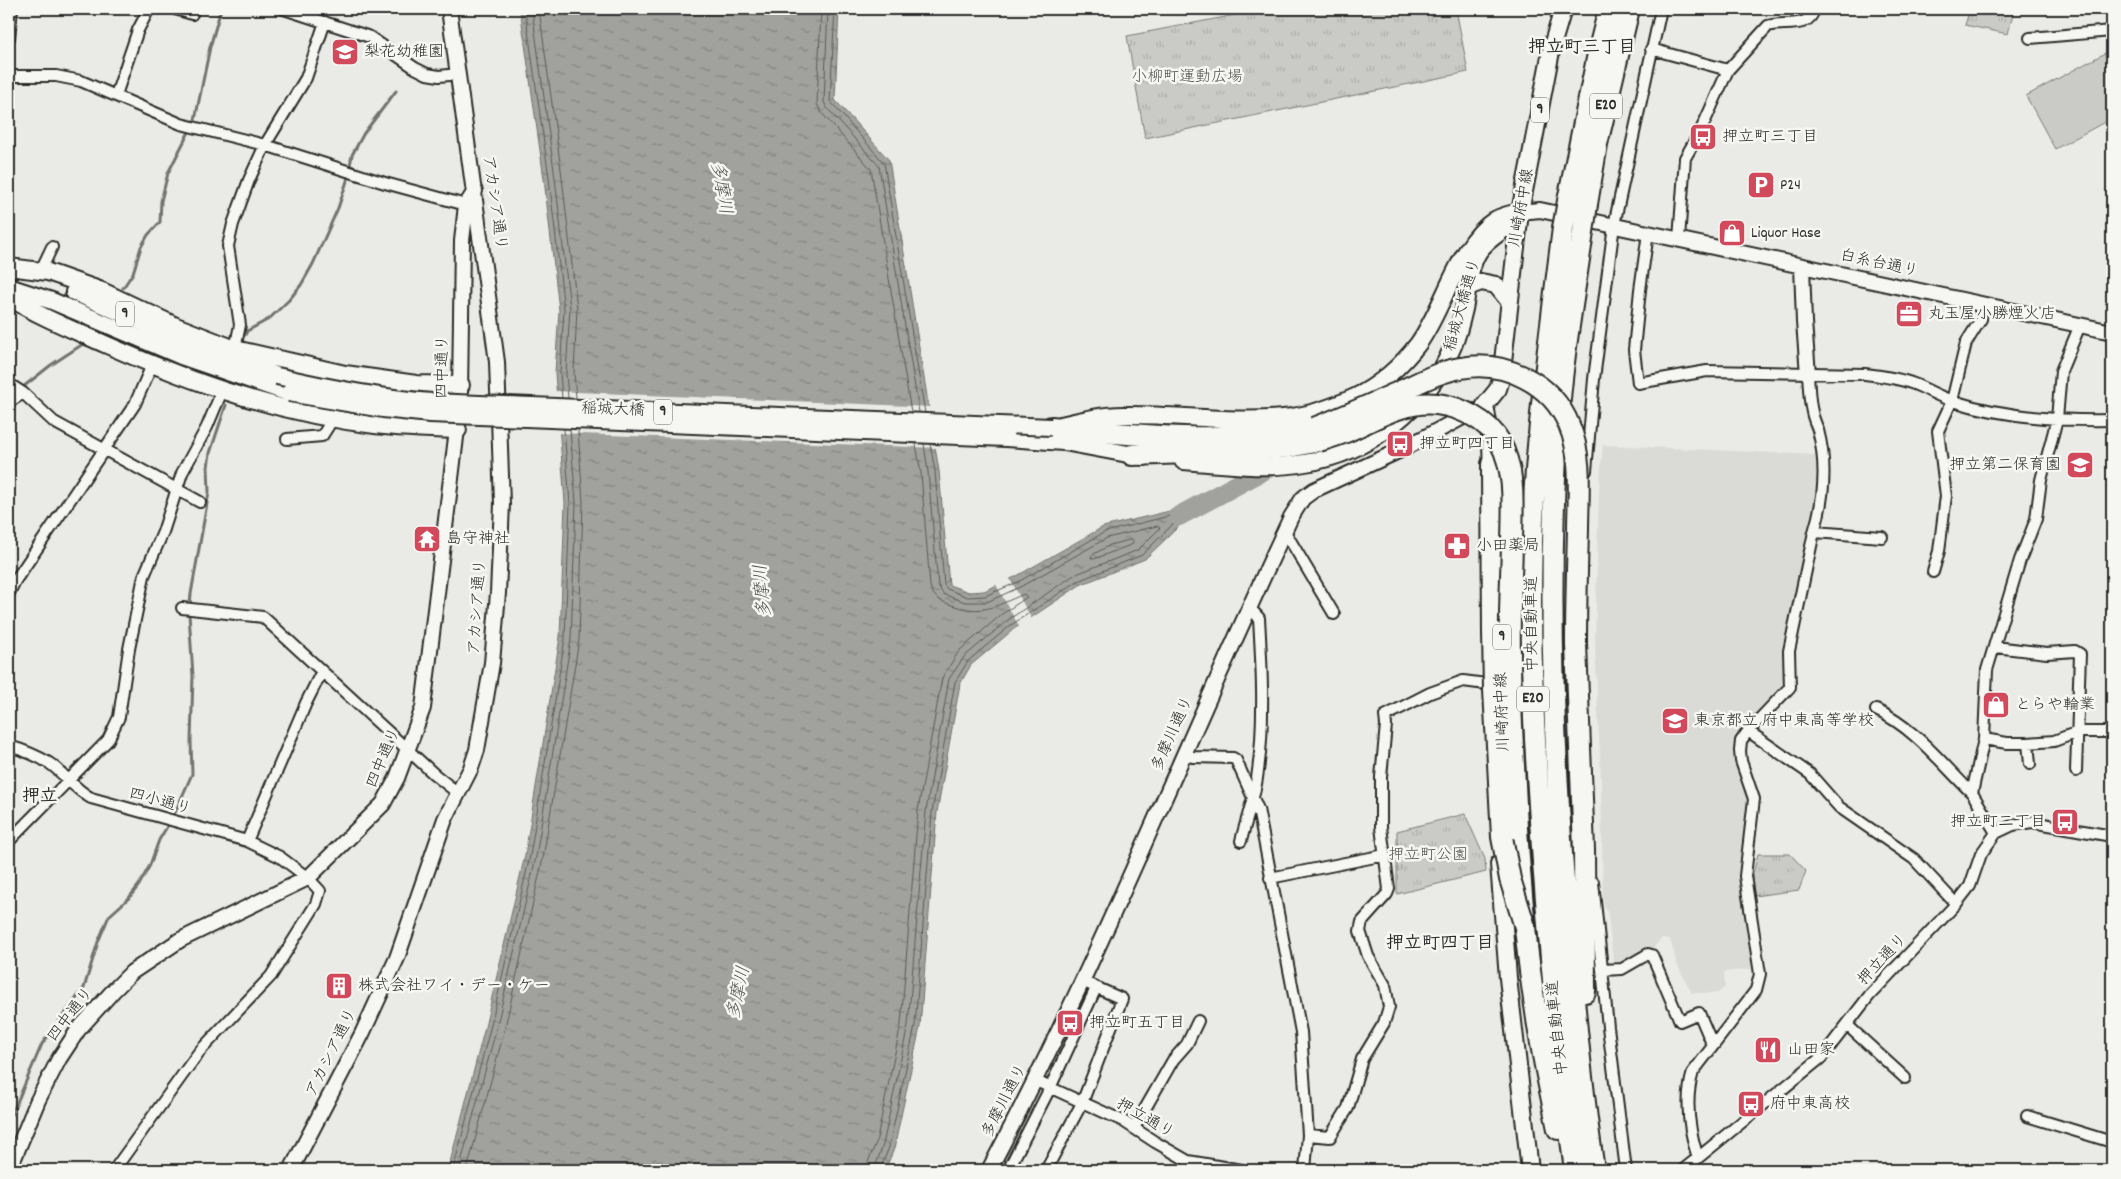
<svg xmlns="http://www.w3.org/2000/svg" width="2121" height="1179" font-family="Dekko,'Klee One',sans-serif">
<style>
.built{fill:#dadad6}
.grass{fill:#cacac7;stroke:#7a7a79}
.park{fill:url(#park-tufts);stroke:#7a7a79}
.water{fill:url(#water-ripples);stroke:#727270}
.pier{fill:#eaeae6}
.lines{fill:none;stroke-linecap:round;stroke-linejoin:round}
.shore{stroke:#5a5a59;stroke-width:1}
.stream{stroke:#727270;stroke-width:3}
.river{stroke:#a1a19e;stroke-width:20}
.minor-casing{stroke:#2b2b2b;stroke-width:14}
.tertiary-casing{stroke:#2b2b2b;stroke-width:18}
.primary-casing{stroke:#2b2b2b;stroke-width:20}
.motorway-casing{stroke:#2b2b2b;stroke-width:24}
.minor{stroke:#f6f6f2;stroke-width:10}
.tertiary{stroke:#f6f6f2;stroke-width:14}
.primary{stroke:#f6f6f2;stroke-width:16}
.motorway{stroke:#f6f6f2;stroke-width:20}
.primary-bridge-casing{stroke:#2b2b2b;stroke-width:20;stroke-linecap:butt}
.motorway-bridge-casing{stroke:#2b2b2b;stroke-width:24;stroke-linecap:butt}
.primary-bridge{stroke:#f6f6f2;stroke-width:16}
.motorway-bridge{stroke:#f6f6f2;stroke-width:20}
.labels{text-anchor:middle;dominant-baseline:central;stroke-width:5;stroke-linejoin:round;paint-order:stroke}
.shield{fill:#f6f6f2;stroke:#686867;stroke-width:1}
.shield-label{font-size:15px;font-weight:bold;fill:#2b2b2b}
.poi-label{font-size:16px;fill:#2b2b2b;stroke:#f6f6f2;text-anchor:start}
.park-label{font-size:16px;fill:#535352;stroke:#f6f6f2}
.street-label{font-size:16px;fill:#2b2b2b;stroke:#f6f6f2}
.neighbourhood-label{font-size:18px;font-weight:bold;fill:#2b2b2b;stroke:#f6f6f2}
.water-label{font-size:18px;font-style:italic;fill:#545453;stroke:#f6f6f2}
</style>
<defs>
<pattern id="park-tufts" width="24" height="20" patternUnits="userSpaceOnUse" patternTransform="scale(1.25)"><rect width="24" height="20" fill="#cacac7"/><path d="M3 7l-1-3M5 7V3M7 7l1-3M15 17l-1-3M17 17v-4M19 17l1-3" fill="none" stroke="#aeaeab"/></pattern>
<pattern id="water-ripples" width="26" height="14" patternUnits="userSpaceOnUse" patternTransform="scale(1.25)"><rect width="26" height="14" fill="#a1a19e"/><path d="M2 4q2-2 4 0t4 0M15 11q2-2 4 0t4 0" fill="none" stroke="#838381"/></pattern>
</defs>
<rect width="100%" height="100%" fill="#eaeae6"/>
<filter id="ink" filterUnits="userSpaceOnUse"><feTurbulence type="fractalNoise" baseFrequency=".02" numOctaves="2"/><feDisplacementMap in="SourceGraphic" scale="10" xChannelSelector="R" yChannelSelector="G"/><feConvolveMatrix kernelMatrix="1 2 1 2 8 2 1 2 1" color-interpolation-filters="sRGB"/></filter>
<g filter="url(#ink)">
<path class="built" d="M1603,445l214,10 2,19 -1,25 -3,18 -8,19 -12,68 -12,44 3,27 -2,13 -45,49 11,72 -8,71 9,72v17l-27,3 1,15 -7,6h-26l-15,-29 -7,-25 -8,-1 -9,10 -17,5 -14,13 -9,-6 -5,-45 -5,-15 -2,-120 -6,-135 4,-153z"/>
<path class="grass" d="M2107,52l5,10v56l-57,31 -29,-53z"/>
<path class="park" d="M1266,9h190l12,63 -323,66 -18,-102z
M1970,9h44l-6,25 -43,-9z
M1465,814l20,45 1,13 -89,22v-63z
M1758,854h32l16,17 -7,19 -45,6 -2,-18z"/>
<path class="water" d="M520,9h319l-4,91 54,60 50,311 10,114 20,7 15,-1 31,-14 88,-50 100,-24 -58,56 -65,26 -66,44 -43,36 -11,19 -23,128 -17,215 -26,122 -9,21h-437l37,-143 40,-172 35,-218 5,-134 -10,-130 4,-63 -15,-131z"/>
<path class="pier" d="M554,391l378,16 6,41 -381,-15z
M1009,577l23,43 -12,8 -25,-45z"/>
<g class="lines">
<path class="shore" d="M525,9l24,169 15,131 -4,64 2,25
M532,9l23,169 15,130 -4,65 2,25
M539,9l23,168 15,131 -3,65 2,25
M821,9l-4,95 4,8 50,57 40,243
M828,9l-4,93 3,6 52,58 40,246
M835,9l-5,92 54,62 41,250
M1130,540l3,1v3l-39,15 -3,-1 1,-3 18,-10z
M453,1170l37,-141 40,-173 35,-218 5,-135 -6,-74
M459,1170l37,-140 40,-173 35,-218 5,-136 -6,-74
M467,1170l37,-138 39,-174 36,-218 4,-138 -5,-72
M867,1170l1,-8 8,-19 25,-119 17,-214 24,-132 17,-27 43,-37 25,-17 -3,-3c-31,13 -42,22 -75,10 -10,-3 -16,-7 -19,-18l-9,-113 -5,-29
M874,1170l9,-25 25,-120 18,-214 23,-132 15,-22 44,-37 66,-45 64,-25 22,-22 -3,-2 -50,12 -87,49 -33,15h-22l-22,-8 -5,-9 -10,-113 -4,-28
M880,1170l9,-23 26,-121 17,-214 23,-130 13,-21 43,-36 67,-44 64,-26 38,-38 -3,-3 -72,18 -87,50 -33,14 -17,1 -21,-8 -3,-4 -9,-114 -5,-27"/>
<path class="stream" d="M123,288l10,-15 8,-26 7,-12 12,-13 1,-21 7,-28 27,-53 15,-73 11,-38
M245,335l2,-4 22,-12 20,-19 12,-15 12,-21 25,-56 9,-27 5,-26 12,-22 32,-42
M23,387l28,-22 32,-21
M174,815l18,-41 -1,-33 2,-65 -4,-62 2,-20 18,-102 -1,-25 2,-14 16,-48
M12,1114l30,-70 42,-56 14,-46 11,-26 20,-18 10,-13 11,-20 9,-25 9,-15"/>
<path class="river" d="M1179,516l102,-55"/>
<g class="minor-casing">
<path id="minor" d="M175,9l17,5
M284,9l86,28 45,31 12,6 12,2 20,-2
M9,38l3,-29
M2030,38l82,-7
M1651,49l77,21
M9,76h47l25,5 100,43 84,21 120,38 81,22
M116,95l22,-65 11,-21
M1648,233l-8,57 -6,60 4,33 69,-12 158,3c17,2 33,4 49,10 13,5 25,13 39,17 50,16 106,20 159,19
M1679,239l6,-81 16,-28 27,-60 40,-44c15,-5 42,4 46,-17
M41,270l11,-23
M235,349l5,-24 -12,-79 5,-22 16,-44 16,-35 41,-67 19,-56
M9,384l14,9 31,29 146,80
M9,402l14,-9
M287,439l35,-3 7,-11 1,-7
M1586,471l8,-92 20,-154 47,-216
M1284,530l50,84
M1814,532l68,5
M1933,572l6,-21 7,-55 -8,-65 14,-30 14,-58 15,-24v-15
M9,593l6,-12 120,-177 17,-39
M182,608l81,9 171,157 25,20
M1995,647l52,6 28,-2 5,3 -4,117
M1876,710c38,17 66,54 96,83
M1748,731l62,43 29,33 75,52 42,45
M1984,739l23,4h21l26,-2 24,-9h34
M2028,743l2,21
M9,746c14,4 27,9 40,17 15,10 25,26 42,35l156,43 33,16 28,21 12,13 -4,13 -45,72 -72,76 -85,118
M1184,754l9,3 40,1 3,2 22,49 43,223 7,103 -3,35
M1996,833l-24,-40 12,-54 3,-69 33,-110 16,-41 5,-39 16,-61 4,-48 19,-46
M9,841l99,-101 11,-23 10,-68 15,-73 19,-44 19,-59 25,-46 15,-36
M247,841l59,-138 16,-32
M1241,841c5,-21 13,-42 16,-63 8,-52 5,-108 2,-160l-10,-11
M1270,878l115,-23
M1593,882l15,145 18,143
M1602,970l20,-1 26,-15 4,1 28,66 19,-8 14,33
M1848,1026l57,52
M1036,1081l87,40 32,21 33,19 54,9
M2027,1116l85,26
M1134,1128l39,-68 14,-16 11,-23
M1308,1135l22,2 18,-29 14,-49 22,-36 5,-16 -4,-22 -17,-29 -8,-25 2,-9 25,-28 2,-5 -8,-62v-50l5,-52 -1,-9 45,-23 33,-12 23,3
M1698,1158c-9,-28 -14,-57 -5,-86l63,-82 4,-16 -15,-98 9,-77 -13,-38 -1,-10 1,-10 7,-10 42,-44 -1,-36 25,-119c10,-32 13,-68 4,-102 -2,-6 -5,-12 -6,-18 -3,-12 -3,-26 -4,-38
M1008,1170l42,-82 46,-100
M1046,1170l36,-67 40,-104 -40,-18
M1683,1170l139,-113 47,-61 87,-92 14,-18 11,-32 15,-21 17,-8 19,-3 80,14"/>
</g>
<g class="tertiary-casing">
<path id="tertiary" d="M1520,212l20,-2 572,122
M1802,266l2,56 4,52
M460,395l2,-154 4,-36 9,-14
M9,1170l29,-70 21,-41 19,-29 35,-39 19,-19 48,-32 128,-62 75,-74 14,-26 26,-70 35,-287
M291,1170l71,-136 35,-76 48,-139 26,-51 6,-18 15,-87 6,-70 4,-89 -5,-142 -48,-353
M989,1170c112,-212 200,-436 302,-653l12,-19 11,-8 93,-43 67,-36"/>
</g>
<g class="primary-casing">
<path id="primary" d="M9,267l39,5 54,19 74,35 59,23 110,25 71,10 45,1
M9,287l43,14 129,55 108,37
M1468,287l13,-5 15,3 12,15
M74,292l113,50 90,34
M9,297c31,20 65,33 98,48 86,38 174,69 268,80 27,3 55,4 83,5
M1485,405c4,23 9,47 5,71
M1485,405l13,-16 3,-10 19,-167 32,-166 11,-37
M1061,425c21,-5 42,-10 63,-10 53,-1 106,8 159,3 24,-2 50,-11 72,-21 24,-11 47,-32 63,-53 26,-35 40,-100 77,-124 8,-5 16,-6 25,-8
M1006,438l58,4 80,15
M1183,461c40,3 82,9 122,2 65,-10 123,-56 148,-117 5,-12 8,-24 11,-37 4,-19 4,-41 15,-58 8,-11 19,-17 29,-25 4,-4 8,-10 12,-14
M1499,864l9,114 22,192"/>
</g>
<g class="motorway-casing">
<path id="motorway" d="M1568,201l31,-152 10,-40
M1587,204l10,-60 32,-135
M1563,228c-12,96 -25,192 -30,289 -5,101 0,202 7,303 8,117 19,234 35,350
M1583,232c-9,64 -21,128 -25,192 -11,161 -5,322 8,483 7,88 15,176 28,263
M1051,427c86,9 177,17 263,1
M1132,455l112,-4 45,-4 30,-6
M1492,464l1,168
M1576,644l8,206 1,142
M1517,829c4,62 9,122 19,183 5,39 14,78 22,117"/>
</g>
<use href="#minor" class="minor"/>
<use href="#tertiary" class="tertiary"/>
<use href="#primary" class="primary"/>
<use href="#motorway" class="motorway"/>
<g class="primary-bridge-casing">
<path id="primary-bridge" d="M277,376c52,12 102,22 155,26l619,25
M289,393l94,16 47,5 576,24"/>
</g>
<g class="motorway-bridge-casing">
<path id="motorway-bridge" d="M1563,228l5,-27
M1583,232l4,-28
M1314,428c30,-11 58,-24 87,-37 19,-9 39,-20 60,-23 44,-8 91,15 108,57 14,32 9,71 9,105 -1,38 -2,76 -2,114
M1319,441c10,-3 20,-6 29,-10 27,-12 57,-31 89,-27 23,3 51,16 63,38 17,32 12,69 12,104 -1,36 -3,73 -2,109 0,58 5,116 7,174
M1493,632l1,58 8,147 8,42 15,48"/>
</g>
<use href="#primary-bridge" class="primary-bridge"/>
<use href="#motorway-bridge" class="motorway-bridge"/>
</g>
</g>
<defs>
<g id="school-square" transform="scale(1.4375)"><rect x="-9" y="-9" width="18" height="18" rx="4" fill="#d1495b" stroke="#f6f6f2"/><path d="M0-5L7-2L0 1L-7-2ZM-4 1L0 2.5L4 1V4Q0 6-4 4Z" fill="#fff"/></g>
<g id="bus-square" transform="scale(1.4375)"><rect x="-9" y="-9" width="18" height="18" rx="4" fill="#d1495b" stroke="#f6f6f2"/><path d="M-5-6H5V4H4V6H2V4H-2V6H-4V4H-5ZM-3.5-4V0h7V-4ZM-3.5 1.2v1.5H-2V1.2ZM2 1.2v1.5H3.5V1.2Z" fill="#fff"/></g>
<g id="parking-square" transform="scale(1.4375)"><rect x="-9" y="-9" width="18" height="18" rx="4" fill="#d1495b" stroke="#f6f6f2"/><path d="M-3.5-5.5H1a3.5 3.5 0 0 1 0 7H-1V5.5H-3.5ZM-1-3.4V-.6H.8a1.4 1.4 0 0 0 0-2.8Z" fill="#fff"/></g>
<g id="shop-square" transform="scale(1.4375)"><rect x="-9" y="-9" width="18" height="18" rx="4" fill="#d1495b" stroke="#f6f6f2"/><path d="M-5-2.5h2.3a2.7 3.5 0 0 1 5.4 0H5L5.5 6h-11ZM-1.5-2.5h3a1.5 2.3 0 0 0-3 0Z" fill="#fff"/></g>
<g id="office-square" transform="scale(1.4375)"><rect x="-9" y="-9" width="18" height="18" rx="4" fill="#d1495b" stroke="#f6f6f2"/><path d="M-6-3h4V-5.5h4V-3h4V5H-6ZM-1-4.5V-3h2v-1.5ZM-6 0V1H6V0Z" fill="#fff"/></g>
<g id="temple-square" transform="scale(1.4375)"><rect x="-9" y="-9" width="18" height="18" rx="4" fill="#d1495b" stroke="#f6f6f2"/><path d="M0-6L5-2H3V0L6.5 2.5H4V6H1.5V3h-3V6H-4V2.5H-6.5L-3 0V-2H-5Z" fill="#fff"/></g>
<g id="pharmacy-square" transform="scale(1.4375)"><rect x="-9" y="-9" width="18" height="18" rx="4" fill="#d1495b" stroke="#f6f6f2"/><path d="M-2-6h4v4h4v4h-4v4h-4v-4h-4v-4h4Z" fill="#fff"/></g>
<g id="building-square" transform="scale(1.4375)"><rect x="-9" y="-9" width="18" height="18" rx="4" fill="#d1495b" stroke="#f6f6f2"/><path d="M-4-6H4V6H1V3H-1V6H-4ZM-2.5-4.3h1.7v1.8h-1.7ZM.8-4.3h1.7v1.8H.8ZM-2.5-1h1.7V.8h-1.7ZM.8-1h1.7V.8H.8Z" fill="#fff"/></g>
<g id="restaurant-square" transform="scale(1.4375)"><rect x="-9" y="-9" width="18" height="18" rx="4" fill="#d1495b" stroke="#f6f6f2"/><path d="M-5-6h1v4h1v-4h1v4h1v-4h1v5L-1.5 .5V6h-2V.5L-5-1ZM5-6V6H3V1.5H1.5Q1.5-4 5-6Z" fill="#fff"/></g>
</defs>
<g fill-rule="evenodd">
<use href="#school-square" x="345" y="52"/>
<use href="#bus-square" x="1703" y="137"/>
<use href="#parking-square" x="1761" y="185"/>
<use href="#shop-square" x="1732" y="233"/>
<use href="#office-square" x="1909" y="314"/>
<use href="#bus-square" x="1400" y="444"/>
<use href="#school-square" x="2080" y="465"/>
<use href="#temple-square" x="427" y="539"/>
<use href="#pharmacy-square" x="1457" y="546"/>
<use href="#shop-square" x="1996" y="705"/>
<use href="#school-square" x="1675" y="721"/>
<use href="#bus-square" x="2065" y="822"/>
<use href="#building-square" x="339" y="986"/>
<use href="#bus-square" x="1070" y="1023"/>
<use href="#restaurant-square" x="1768" y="1050"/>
<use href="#bus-square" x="1751" y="1104"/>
</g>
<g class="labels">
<g class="shield">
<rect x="1590" y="93.5" width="32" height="25" rx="4"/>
<rect x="1531" y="97.5" width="18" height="25" rx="4"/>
<rect x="116" y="301.5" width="18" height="25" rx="4"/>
<rect x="654" y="399.5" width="18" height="25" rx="4"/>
<rect x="1493" y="624.5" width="18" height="25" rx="4"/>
<rect x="1517" y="686.5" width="32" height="25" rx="4"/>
</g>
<g class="shield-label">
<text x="1606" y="106">E20</text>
<text x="1540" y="110">9</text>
<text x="125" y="314">9</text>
<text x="663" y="412">9</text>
<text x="1502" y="637">9</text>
<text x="1533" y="699">E20</text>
</g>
<g class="poi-label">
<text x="364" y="52">梨花幼稚園</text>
<text x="1722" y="137">押立町三丁目</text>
<text x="1780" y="185">P24</text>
<text x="1751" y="233">Liquor Hase</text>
<text x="1928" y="314">丸玉屋小勝煙火店</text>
<text x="1419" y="444">押立町四丁目</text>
<text x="2061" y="465" text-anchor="end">押立第二保育園</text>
<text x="446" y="539">島守神社</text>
<text x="1476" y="546">小田薬局</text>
<text x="2015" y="705">とらや輪業</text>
<text x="1694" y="721">東京都立 府中東高等学校</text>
<text x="2046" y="822" text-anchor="end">押立町二丁目</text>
<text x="358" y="986">株式会社ワイ・デー・ケー</text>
<text x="1089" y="1023">押立町五丁目</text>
<text x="1787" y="1050">山田家</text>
<text x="1770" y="1104">府中東高校</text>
</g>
<g class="park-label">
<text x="1187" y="77">小柳町運動広場</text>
<text x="1428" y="855">押立町公園</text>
</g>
<g class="street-label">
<text transform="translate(494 203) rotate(82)">アカシア通り</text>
<text transform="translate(1522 208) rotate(-80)">川崎府中線</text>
<text transform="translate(1879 264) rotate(12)">白糸台通り</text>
<text transform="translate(1463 305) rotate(-74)">稲城大橋通り</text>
<text transform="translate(443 367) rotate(-89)">四中通り</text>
<text transform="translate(613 410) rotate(2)">稲城大橋</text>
<text transform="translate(478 607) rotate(-86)">アカシア通り</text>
<text transform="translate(1532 624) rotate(-90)">中央自動車道</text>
<text transform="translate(1503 712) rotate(-92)">川崎府中線</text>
<text transform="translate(1173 734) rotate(-66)">多摩川通り</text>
<text transform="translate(384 758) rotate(-67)">四中通り</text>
<text transform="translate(160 802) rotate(15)">四小通り</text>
<text transform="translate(1883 960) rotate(-47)">押立通り</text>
<text transform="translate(71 1015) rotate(-52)">四中通り</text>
<text transform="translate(1558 1028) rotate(-96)">中央自動車道</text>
<text transform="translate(332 1053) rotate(-64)">アカシア通り</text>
<text transform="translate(1005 1101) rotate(-63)">多摩川通り</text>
<text transform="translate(1145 1119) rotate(30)">押立通り</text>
</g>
<g class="neighbourhood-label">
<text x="1582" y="48">押立町三丁目</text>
<text x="40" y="797">押立</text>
<text x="1440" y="944">押立町四丁目</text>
</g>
<g class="water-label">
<text transform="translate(720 188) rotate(80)">多摩川</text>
<text transform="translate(764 591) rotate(-95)">多摩川</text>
<text transform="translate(740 993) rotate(-78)">多摩川</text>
</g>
</g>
<rect width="2121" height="1179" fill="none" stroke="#f6f6f2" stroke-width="30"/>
<rect x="15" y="15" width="2091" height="1149" fill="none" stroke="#2b2b2b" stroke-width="2" filter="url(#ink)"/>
</svg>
